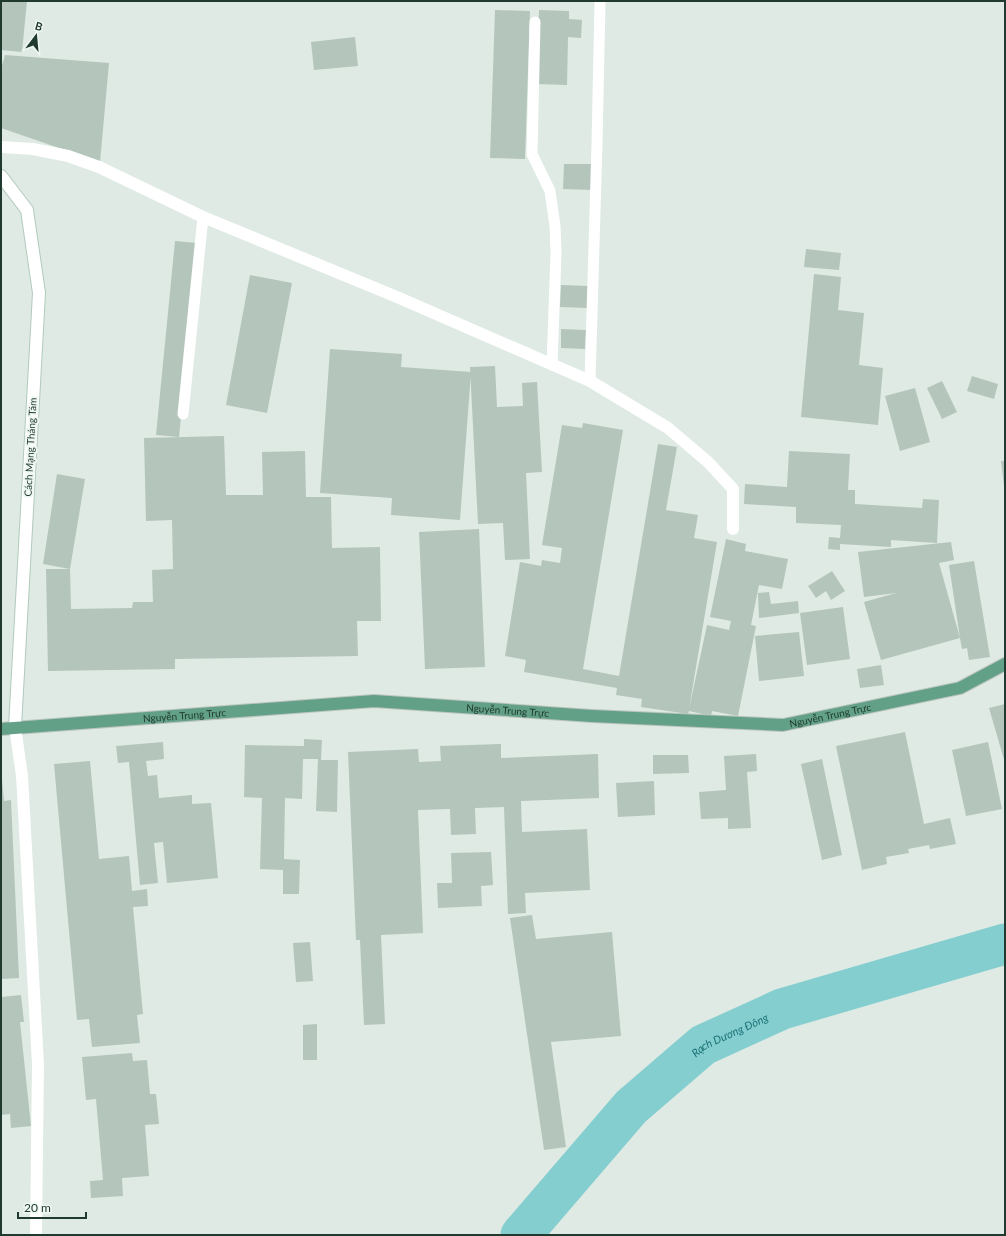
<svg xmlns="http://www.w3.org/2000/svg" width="1006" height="1236" font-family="Lato,sans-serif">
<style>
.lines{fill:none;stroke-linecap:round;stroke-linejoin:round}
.river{stroke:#85ced0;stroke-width:41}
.building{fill:#b4c5bc}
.secondary-casing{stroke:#b2cabe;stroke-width:14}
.primary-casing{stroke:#bcc4c1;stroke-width:14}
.lane{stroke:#fff;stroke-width:11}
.street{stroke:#fff;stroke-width:12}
.secondary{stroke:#fff;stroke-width:12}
.primary{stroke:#62a088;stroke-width:12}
.labels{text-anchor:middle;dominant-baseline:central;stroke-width:4;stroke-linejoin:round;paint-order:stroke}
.street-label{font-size:10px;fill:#203a2f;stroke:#eff7f2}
.water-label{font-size:11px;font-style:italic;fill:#1a7275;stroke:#eff7f2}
</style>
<rect width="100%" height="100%" fill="#deeae3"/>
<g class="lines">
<path class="river" id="s1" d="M521,1235l110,-128 72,-62 79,-36 223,-65"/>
</g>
<path class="building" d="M1,1h26l-5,51 -21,-2z
M495,10l35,1 -5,148 -35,-1z
M539,10l30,1v8l13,1 -1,18 -13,-1 -1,48 -30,-1z
M355,37l3,29 -44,4 -3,-28z
M5,55l104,8 -9,99 -99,-34v-59z
M564,164h30l-1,26 -30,-1z
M175,241l23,2 -19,194 -23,-2z
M806,249l35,4 -2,17 -35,-3z
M814,274l27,3 -3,33 26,3 -5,52 24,3 -5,57 -77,-8z
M250,275l42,8 -25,130 -41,-8z
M561,285l27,1 -1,22 -27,-1z
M561,329l25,1 -1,19 -24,-1z
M330,349l72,5 -1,13 70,5 -11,148 -69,-5 1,-17 -72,-5z
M495,366l2,41 26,-1 -1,-23 15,-1 5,90 -16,1 4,86 -25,1 -2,-37 -25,1 -8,-157z
M972,376l26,8 -4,15 -27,-8z
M942,381l15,31 -15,7 -15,-31z
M915,388l15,54 -30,9 -15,-55z
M583,423l40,7 -40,239 36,7 39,-232 19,3 -11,63 32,5 -4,23 23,4 -28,167 18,-84 22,5 2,-9 -21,-4 16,-78 20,5 -1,7 43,8 -6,30 -23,-4 -8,40 5,1 -18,90 -26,-5 -1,5 -22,-5 -1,3 -47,-7 1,-8 -26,-4 1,-7 -93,-16 2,-12 -21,-4 15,-94 21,4 1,-6 18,3 2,-15 -20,-3 20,-120 20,3z
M224,436l2,59h37l-1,-43 43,-1 1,46h25l1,51 48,-1 1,74h-24l1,35 -183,3v10l-127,2 -2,-102h24l1,40 61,-1 1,-6h20l-1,-32 21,-1 -1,-49 -26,1 -2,-83z
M789,451l61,3 -2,36h7v14l67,4 1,-9 16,1 -2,43 -46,-3v7l-51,-3v6l-12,-1 1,-12 11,1 1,-13 -45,-2v-16l-52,-3 1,-20 42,3z
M1001,461h4v25h-1z
M57,474l28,5 -15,90 -27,-5z
M479,529l6,138 -60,2 -6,-137z
M951,542l3,18 -15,3 21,75 -11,-73 25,-4 16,96 -21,3 -2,-12 -5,1 -2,-11 -79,22 -17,-58 32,-9 -32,4 -6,-45z
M832,571l13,20 -14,9 -5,-9 -10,7 -8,-12z
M769,592l2,12 27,-3 1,12 -40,5 -1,-25z
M843,607l7,52 -43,6 -7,-52z
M799,632l5,44 -45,5 -4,-45z
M881,665l3,20 -24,3 -3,-19z
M1005,704v59l-16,-55z
M905,732l19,92 26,-6 6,26 -26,5 -1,-4 -21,4 1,4 -23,4 1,7 -25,6 -26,-124z
M304,739l18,1 -1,20h17l-1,52 -21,-1 2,-52h-15l-1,40 -17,-1 -1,61 16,1 -1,34h-16v-24l-23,-1 2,-71 -18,-1 1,-52 59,1z
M163,742l1,17 -18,2 2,15 9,-1 2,23 33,-3v9l19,-1 7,75 -51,5 -4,-41 -9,1 4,40 -18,2 -11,-123 -11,1 -2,-17z
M988,742l14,67 -36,7 -14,-66z
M501,744v14l97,-4 1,44 -78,3 1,31 65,-3 3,61 -65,3 1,20 -18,1 -4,-107 -29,1 1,26 -25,1 -1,-26 -32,1 5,123 -42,2 4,89 -21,1 -4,-85h-4l-8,-188 70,-3 1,13 22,-1 -1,-15z
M756,754l1,17 -10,1 4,56 -23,1v-11l-27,1 -2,-27 27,-2 -2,-34z
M653,755h35l1,18 -36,1z
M822,759l20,96 -20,5 -21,-96z
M90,761l9,98 30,-3 3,35 15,-2 1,17 -15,1 10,107 -6,1 3,28 -48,4 -3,-28 -12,1 -23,-256z
M1,769l3,32 7,-1 8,178 -18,1z
M654,781l1,34 -37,2 -2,-34z
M491,852l2,33 -12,1 1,20 -44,2 -1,-25h15l-1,-30z
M532,915l4,24 76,-7 9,104 -70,6 15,105 -22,3 -34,-232z
M310,942l3,39 -17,1 -3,-39z
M21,995l3,27h-4l11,104 -20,2 -1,-14 -9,1v-118z
M317,1024v36h-14v-35z
M132,1053l1,8 14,-1 3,34h6l3,30 -14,1 4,51 -27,2 1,18 -32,2 -1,-17 13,-1 -7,-81 -10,1 -4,-43z"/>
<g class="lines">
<g class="secondary-casing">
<path id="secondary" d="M1,176l26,34 12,83 -24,434"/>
</g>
<g class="primary-casing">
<g id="primary">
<path id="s2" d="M1,729l373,-28 218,15 191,9 177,-37 45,-24"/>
</g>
</g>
<path class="lane" d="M535,22l-3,132 18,37 5,35 1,27 -4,112
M590,381l7,-237 3,-142
M183,414l20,-197"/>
<path class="street" d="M1,147l32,2 35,7 31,11 104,50 194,80 193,84 78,47 40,34 25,27v40
M15,727l7,49 16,288 -2,171"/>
<use href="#secondary" class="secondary"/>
<use href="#primary" class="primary"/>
</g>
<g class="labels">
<g class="street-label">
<text transform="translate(30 447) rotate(-87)">Cách Mạng Tháng Tám</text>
<text stroke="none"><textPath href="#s2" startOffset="508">Nguyễn Trung Trực</textPath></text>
<text stroke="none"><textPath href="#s2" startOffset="184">Nguyễn Trung Trực</textPath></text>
<text stroke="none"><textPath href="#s2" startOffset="832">Nguyễn Trung Trực</textPath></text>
</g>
<g class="water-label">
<text stroke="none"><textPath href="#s1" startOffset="292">Rạch Dương Đông</textPath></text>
</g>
</g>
<rect width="1006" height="1236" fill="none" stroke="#203a2f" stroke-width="4"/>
<g transform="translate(36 36) rotate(16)" stroke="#eff7f2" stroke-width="3" paint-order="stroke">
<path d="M0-3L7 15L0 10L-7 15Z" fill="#203a2f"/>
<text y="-6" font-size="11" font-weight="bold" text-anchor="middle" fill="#203a2f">B</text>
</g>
<path d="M18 1212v6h68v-6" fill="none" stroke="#203a2f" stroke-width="2"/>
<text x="24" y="1212" font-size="12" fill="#203a2f" stroke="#eff7f2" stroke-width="3" paint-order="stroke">20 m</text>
</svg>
